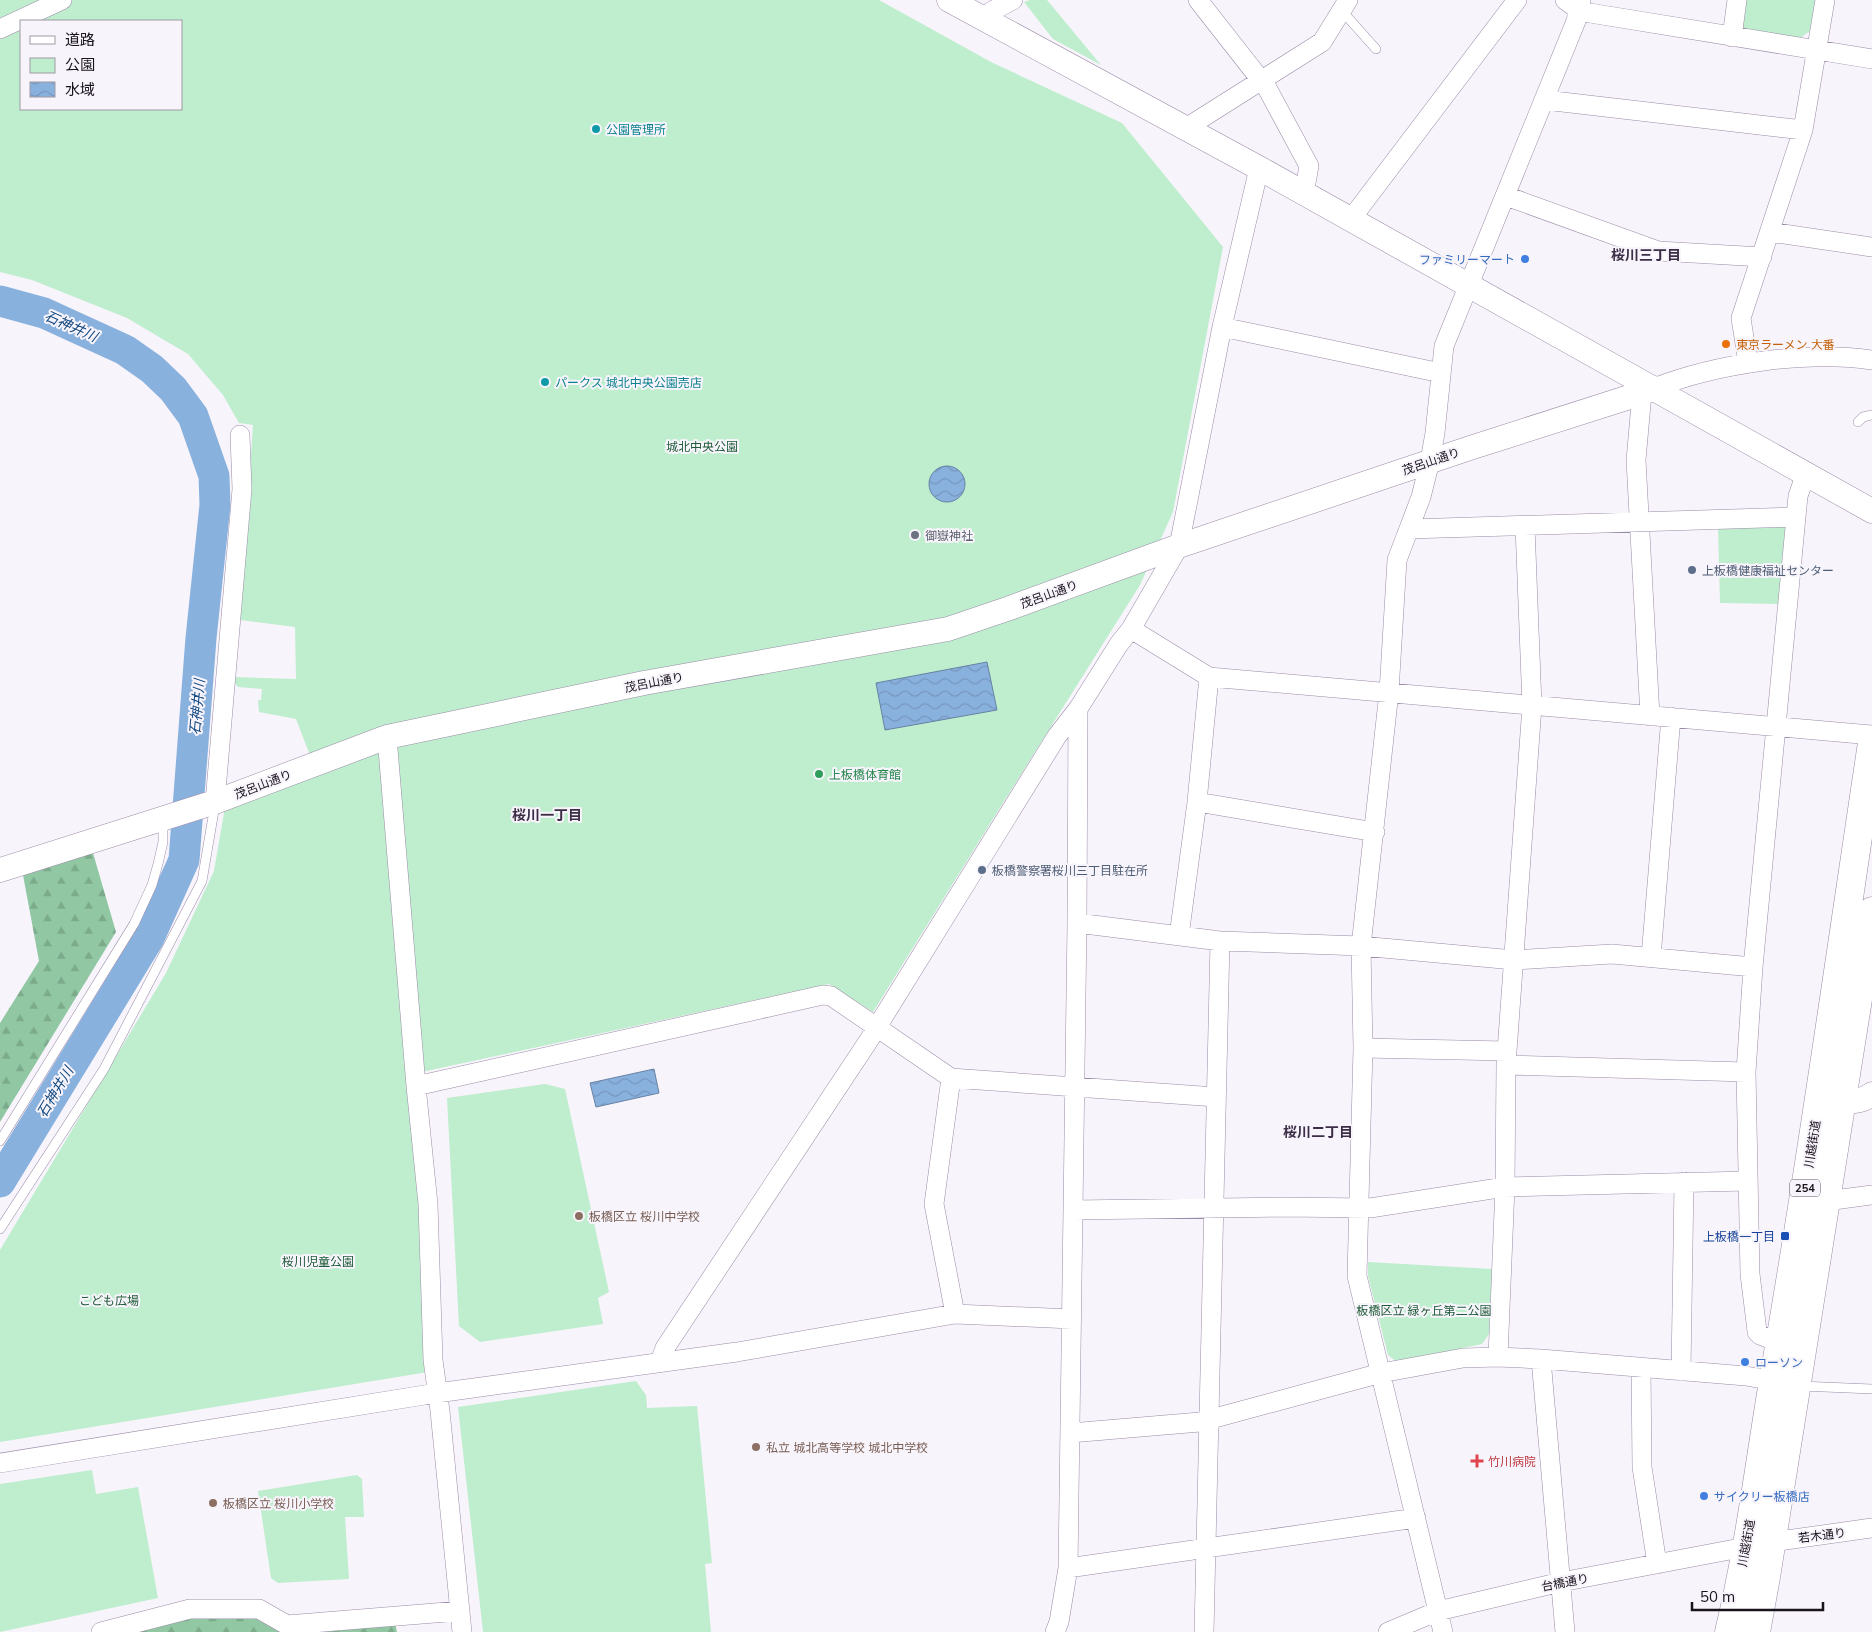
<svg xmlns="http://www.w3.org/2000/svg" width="1872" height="1632" font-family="Mulish,'Noto Sans JP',sans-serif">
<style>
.forest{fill:url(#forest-firs)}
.park{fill:#beeecd;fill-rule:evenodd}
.water{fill:url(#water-waves);stroke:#6782a4}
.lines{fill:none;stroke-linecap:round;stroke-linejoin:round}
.river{stroke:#89b1de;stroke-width:31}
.service-casing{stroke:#9a8ba8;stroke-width:10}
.minor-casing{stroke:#9a8ba8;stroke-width:20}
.tertiary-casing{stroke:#9a8ba8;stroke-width:25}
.trunk-casing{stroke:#9a8ba8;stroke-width:29}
.service{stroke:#fff;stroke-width:9}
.minor{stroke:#fff;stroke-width:19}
.tertiary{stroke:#fff;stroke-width:24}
.trunk{stroke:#fff;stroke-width:28}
.culture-dot{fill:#0f9aa8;stroke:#f8f4fb;stroke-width:2}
.shop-dot{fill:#3f7fe0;stroke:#f8f4fb;stroke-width:2}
.food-dot{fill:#e8710a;stroke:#f8f4fb;stroke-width:2}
.worship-dot{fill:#6b7280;stroke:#f8f4fb;stroke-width:2}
.service-dot{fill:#5c6f8a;stroke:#f8f4fb;stroke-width:2}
.leisure-dot{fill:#2e9e5b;stroke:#f8f4fb;stroke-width:2}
.education-dot{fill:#8d6e63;stroke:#f8f4fb;stroke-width:2}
.transit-dot{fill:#1a4fb4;stroke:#f8f4fb;stroke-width:2}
.health-dot{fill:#e0444e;stroke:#f8f4fb;stroke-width:2}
.labels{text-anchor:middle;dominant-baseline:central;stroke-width:4;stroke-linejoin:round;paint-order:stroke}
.shield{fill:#f8f4fb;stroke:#5c5660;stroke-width:1}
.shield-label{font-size:11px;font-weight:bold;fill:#19131e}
.culture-label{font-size:12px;fill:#0d838f;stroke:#f8f4fb;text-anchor:start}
.shop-label{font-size:12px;fill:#366cbe;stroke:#f8f4fb;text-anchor:start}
.food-label{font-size:12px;fill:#c56008;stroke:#f8f4fb;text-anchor:start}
.park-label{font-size:12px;fill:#1e5b38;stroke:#f8f4fb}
.street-label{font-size:12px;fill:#19131e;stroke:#f8f4fb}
.worship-label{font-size:12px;fill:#5b616d;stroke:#f8f4fb;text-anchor:start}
.service-label{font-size:12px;fill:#4e5e75;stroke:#f8f4fb;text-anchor:start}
.leisure-label{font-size:12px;fill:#27864d;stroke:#f8f4fb;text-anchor:start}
.education-label{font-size:12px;fill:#785e54;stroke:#f8f4fb;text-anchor:start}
.transit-label{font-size:12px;fill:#164399;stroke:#f8f4fb;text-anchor:end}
.health-label{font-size:12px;fill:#be3a42;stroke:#f8f4fb;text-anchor:start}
.neighbourhood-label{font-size:14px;font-weight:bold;fill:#3b2e46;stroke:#f8f4fb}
.water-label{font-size:14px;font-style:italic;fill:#114981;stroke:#f8f4fb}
</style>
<defs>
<pattern id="forest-firs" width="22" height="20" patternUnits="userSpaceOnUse" patternTransform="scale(1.25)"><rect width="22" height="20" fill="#91c8a3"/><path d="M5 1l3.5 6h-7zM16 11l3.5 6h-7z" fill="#7cab8c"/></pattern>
<pattern id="water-waves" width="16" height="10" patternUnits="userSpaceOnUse" patternTransform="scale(1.25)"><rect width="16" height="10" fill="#89b1de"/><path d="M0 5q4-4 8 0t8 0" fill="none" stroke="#7697be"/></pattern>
</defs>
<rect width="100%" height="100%" fill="#f8f4fb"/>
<path class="forest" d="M93,853l23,79 -116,190v-99l39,-62 -16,-86z
M255,1612l29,14 110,-7 3,13h-281l75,-19z"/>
<path class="park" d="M0,0h879l112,62 131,61 101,124 -50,265 -33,73 -139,221 -128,206 -44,-28 -421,91 11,125 9,172 -428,70v-192l166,-277 48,-102 11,-64 91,-36 -20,-52 -37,-7 -1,-12h3l1,-11 -24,-2 -5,-6v-4l63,2 -1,-52 -55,-7 13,-195 -14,-2 -16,-28 -35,-41 -61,-36 -95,-38 -32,-8zM21,21h160v88h-160z
M1030,0h17l54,65 -48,-26 -29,-37z
M1742,0h74l-6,31 -13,9 -53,-8 -6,-10z
M1718,526h69l-7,78 -60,-1z
M545,1084l20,5 44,203 -11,6 5,26 -123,18 -21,-16 -12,-228z
M1368,1262l124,7 -3,65 -7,10 -85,18 -9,-7 -20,-79z
M636,1381l10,14 1,13 50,-2 15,157 -7,1 6,68h-228l-25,-225z
M92,1470l4,24 42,-7 20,111 -158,34v-148z
M357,1475l5,4 2,38h-19l4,62 -71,4 -7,-5 -13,-87z"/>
<path class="water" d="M929 484a18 18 0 1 1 36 0a18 18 0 1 1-36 0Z
M987,662l10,48 -112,20 -9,-47z
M654,1069l5,24 -63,14 -6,-24z"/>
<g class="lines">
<path class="river" d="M0,301l44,12 81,37 27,19 21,20 20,27 21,60 1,29 -14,133 -17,222 -35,78 -149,244"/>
<g class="service-casing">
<path id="service" d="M1342,11l34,38
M1858,422l5,-5 9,-2
M0,1141l134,-217 18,-39 6,-21 5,-22v-23
M0,1229l104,-160 98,-188 13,-76
M1800,1386l72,3"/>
</g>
<g class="minor-casing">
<path id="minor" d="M1198,0l69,88 42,78 -5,28
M1565,0l14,10 11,3 282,46
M984,19l8,-8 21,-11
M0,29l62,-29
M1732,37l5,-37
M1545,100l258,30
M1186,128l136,-86 26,-42
M1506,196l152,55 104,6
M1351,219l166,-219
M1770,232l102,15
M1222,327l219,46
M1748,363l-7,-45 62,-188 22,-130
M1654,388c62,-24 152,-38 218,-28
M1642,393l-6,67 14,256
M1409,529l387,-12
M1131,629l78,48 663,58
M1209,677l-12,125 178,30
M1078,709l-1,214 143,18 141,5 153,14 98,-6 141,13
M387,737l29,349 12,118 5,156 7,51 22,221
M215,802l27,-313 -2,-54
M1179,936l18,-134
M1651,957l20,-240
M1363,1048l144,3
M1506,1065l240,7
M951,1078l-17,126 21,110
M416,1086l407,-91 8,1 120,82 265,19
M1826,1201l46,-6
M1073,1210l208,-3 89,1 135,-21 242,-6
M1780,1343l-20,-8 -3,-3 -1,-9 -6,-49 -4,-202 7,-105 45,-471 8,-23
M1498,1357l7,-170 1,-122 26,-359 -7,-180
M1541,1359l24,273
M660,1362l5,-14 204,-308 188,-304 21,-27 41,-65 12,-15 48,-83 43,-219 37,-159
M1641,1368l1,99 15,97
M1681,1371l3,-189
M1070,1433l130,-11 181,-49 82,-15 35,-1 43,2 205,17 39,7
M0,1463l437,-70 300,-41 218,-38 117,5
M1068,1568l348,-50
M101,1632l89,-23h69l28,16 172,-14
M1055,1632l4,-10 9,-54 9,-645
M1204,1632l16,-691
M1388,1632l50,-21 123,-29 211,-40 100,-14
M1443,1632l-86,-356 6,-228 -2,-102 28,-254 8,-132 24,-63 9,-36 5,-28 9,-87 132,-325 5,-21"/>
</g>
<g class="tertiary-casing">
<path id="tertiary" d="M949,0l310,168 613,343
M0,870l215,-68 172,-65 257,-54 304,-54 62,-21 169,-62 291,-98 172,-55 12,-5
M1823,1099c16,2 36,6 49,-5"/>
</g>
<g class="trunk-casing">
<path id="trunk" d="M1729,1632c20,-82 30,-167 44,-250 37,-212 67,-426 99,-639
M1756,1632l10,-55 106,-666"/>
</g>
<use href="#service" class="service"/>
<use href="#minor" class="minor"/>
<use href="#tertiary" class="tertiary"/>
<use href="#trunk" class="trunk"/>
</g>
<g class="culture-dot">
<circle cx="596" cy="129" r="5"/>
<circle cx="545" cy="382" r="5"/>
</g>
<g class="shop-dot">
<circle cx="1525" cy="259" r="5"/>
<circle cx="1745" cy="1362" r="5"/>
<circle cx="1704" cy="1496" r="5"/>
</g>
<circle class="food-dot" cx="1726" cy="344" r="5"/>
<circle class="worship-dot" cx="915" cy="535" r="5"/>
<g class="service-dot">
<circle cx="1692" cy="570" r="5"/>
<circle cx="982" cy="870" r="5"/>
</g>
<circle class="leisure-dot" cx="819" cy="774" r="5"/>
<g class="education-dot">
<circle cx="579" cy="1216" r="5"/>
<circle cx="756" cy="1447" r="5"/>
<circle cx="213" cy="1503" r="5"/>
</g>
<rect class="transit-dot" x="1780" y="1231" width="10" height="10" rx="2.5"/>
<path class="health-dot" d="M1474.5 1453.5h5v5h5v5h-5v5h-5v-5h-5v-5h5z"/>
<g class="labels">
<rect class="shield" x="1790" y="1179.5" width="30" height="17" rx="4"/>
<g class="shield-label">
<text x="1805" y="1188">254</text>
</g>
<g class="culture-label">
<text x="606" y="129">公園管理所</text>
<text x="555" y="382">パークス 城北中央公園売店</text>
</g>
<g class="shop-label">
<text x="1515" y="259" text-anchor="end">ファミリーマート</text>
<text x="1755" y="1362">ローソン</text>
<text x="1714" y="1496">サイクリー板橋店</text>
</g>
<g class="food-label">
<text x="1736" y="344">東京ラーメン 大番</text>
</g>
<g class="park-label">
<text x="702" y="446">城北中央公園</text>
<text x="318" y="1261">桜川児童公園</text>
<text x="109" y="1300">こども広場</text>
<text x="1424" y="1310">板橋区立 緑ヶ丘第二公園</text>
</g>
<g class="street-label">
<text transform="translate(1431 461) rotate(-19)">茂呂山通り</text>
<text transform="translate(1049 594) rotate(-20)">茂呂山通り</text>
<text transform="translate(654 682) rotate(-11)">茂呂山通り</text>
<text transform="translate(263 784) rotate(-21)">茂呂山通り</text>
<text transform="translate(1812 1144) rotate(-81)">川越街道</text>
<text transform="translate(1822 1535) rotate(-7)">若木通り</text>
<text transform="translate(1746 1543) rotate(-80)">川越街道</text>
<text transform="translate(1565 1582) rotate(-11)">台橋通り</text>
</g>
<g class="worship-label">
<text x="925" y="535">御嶽神社</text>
</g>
<g class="service-label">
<text x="1702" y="570">上板橋健康福祉センター</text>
<text x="992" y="870">板橋警察署桜川三丁目駐在所</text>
</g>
<g class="leisure-label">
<text x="829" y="774">上板橋体育館</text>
</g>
<g class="education-label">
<text x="589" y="1216">板橋区立 桜川中学校</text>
<text x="766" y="1447">私立 城北高等学校 城北中学校</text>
<text x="223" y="1503">板橋区立 桜川小学校</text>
</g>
<g class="transit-label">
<text x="1775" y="1236">上板橋一丁目</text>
</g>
<g class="health-label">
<text x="1488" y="1461">竹川病院</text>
</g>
<g class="neighbourhood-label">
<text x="1646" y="255">桜川三丁目</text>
<text x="547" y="815">桜川一丁目</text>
<text x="1318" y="1132">桜川二丁目</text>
</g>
<g class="water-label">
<text transform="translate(71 326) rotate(24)">石神井川</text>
<text transform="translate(197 707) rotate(-85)">石神井川</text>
<text transform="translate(55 1092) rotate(-59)">石神井川</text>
</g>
</g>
<rect x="20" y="20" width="162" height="90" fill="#f8f4fb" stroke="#9f9aa3"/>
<rect x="30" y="36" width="25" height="8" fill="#ffffff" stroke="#9f9aa3"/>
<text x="65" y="45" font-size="15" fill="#19131e">道路</text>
<rect x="30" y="58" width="25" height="15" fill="#beeecd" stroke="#9f9aa3"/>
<text x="65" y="70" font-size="15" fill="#19131e">公園</text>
<rect x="30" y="82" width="25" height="15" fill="url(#water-waves)" stroke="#9f9aa3"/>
<text x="65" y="95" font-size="15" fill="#19131e">水域</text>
<path d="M1692 1602v8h131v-8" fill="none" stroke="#19131e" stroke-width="2.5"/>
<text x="1700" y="1602" font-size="15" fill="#19131e" stroke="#f8f4fb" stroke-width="4" paint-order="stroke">50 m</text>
</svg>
